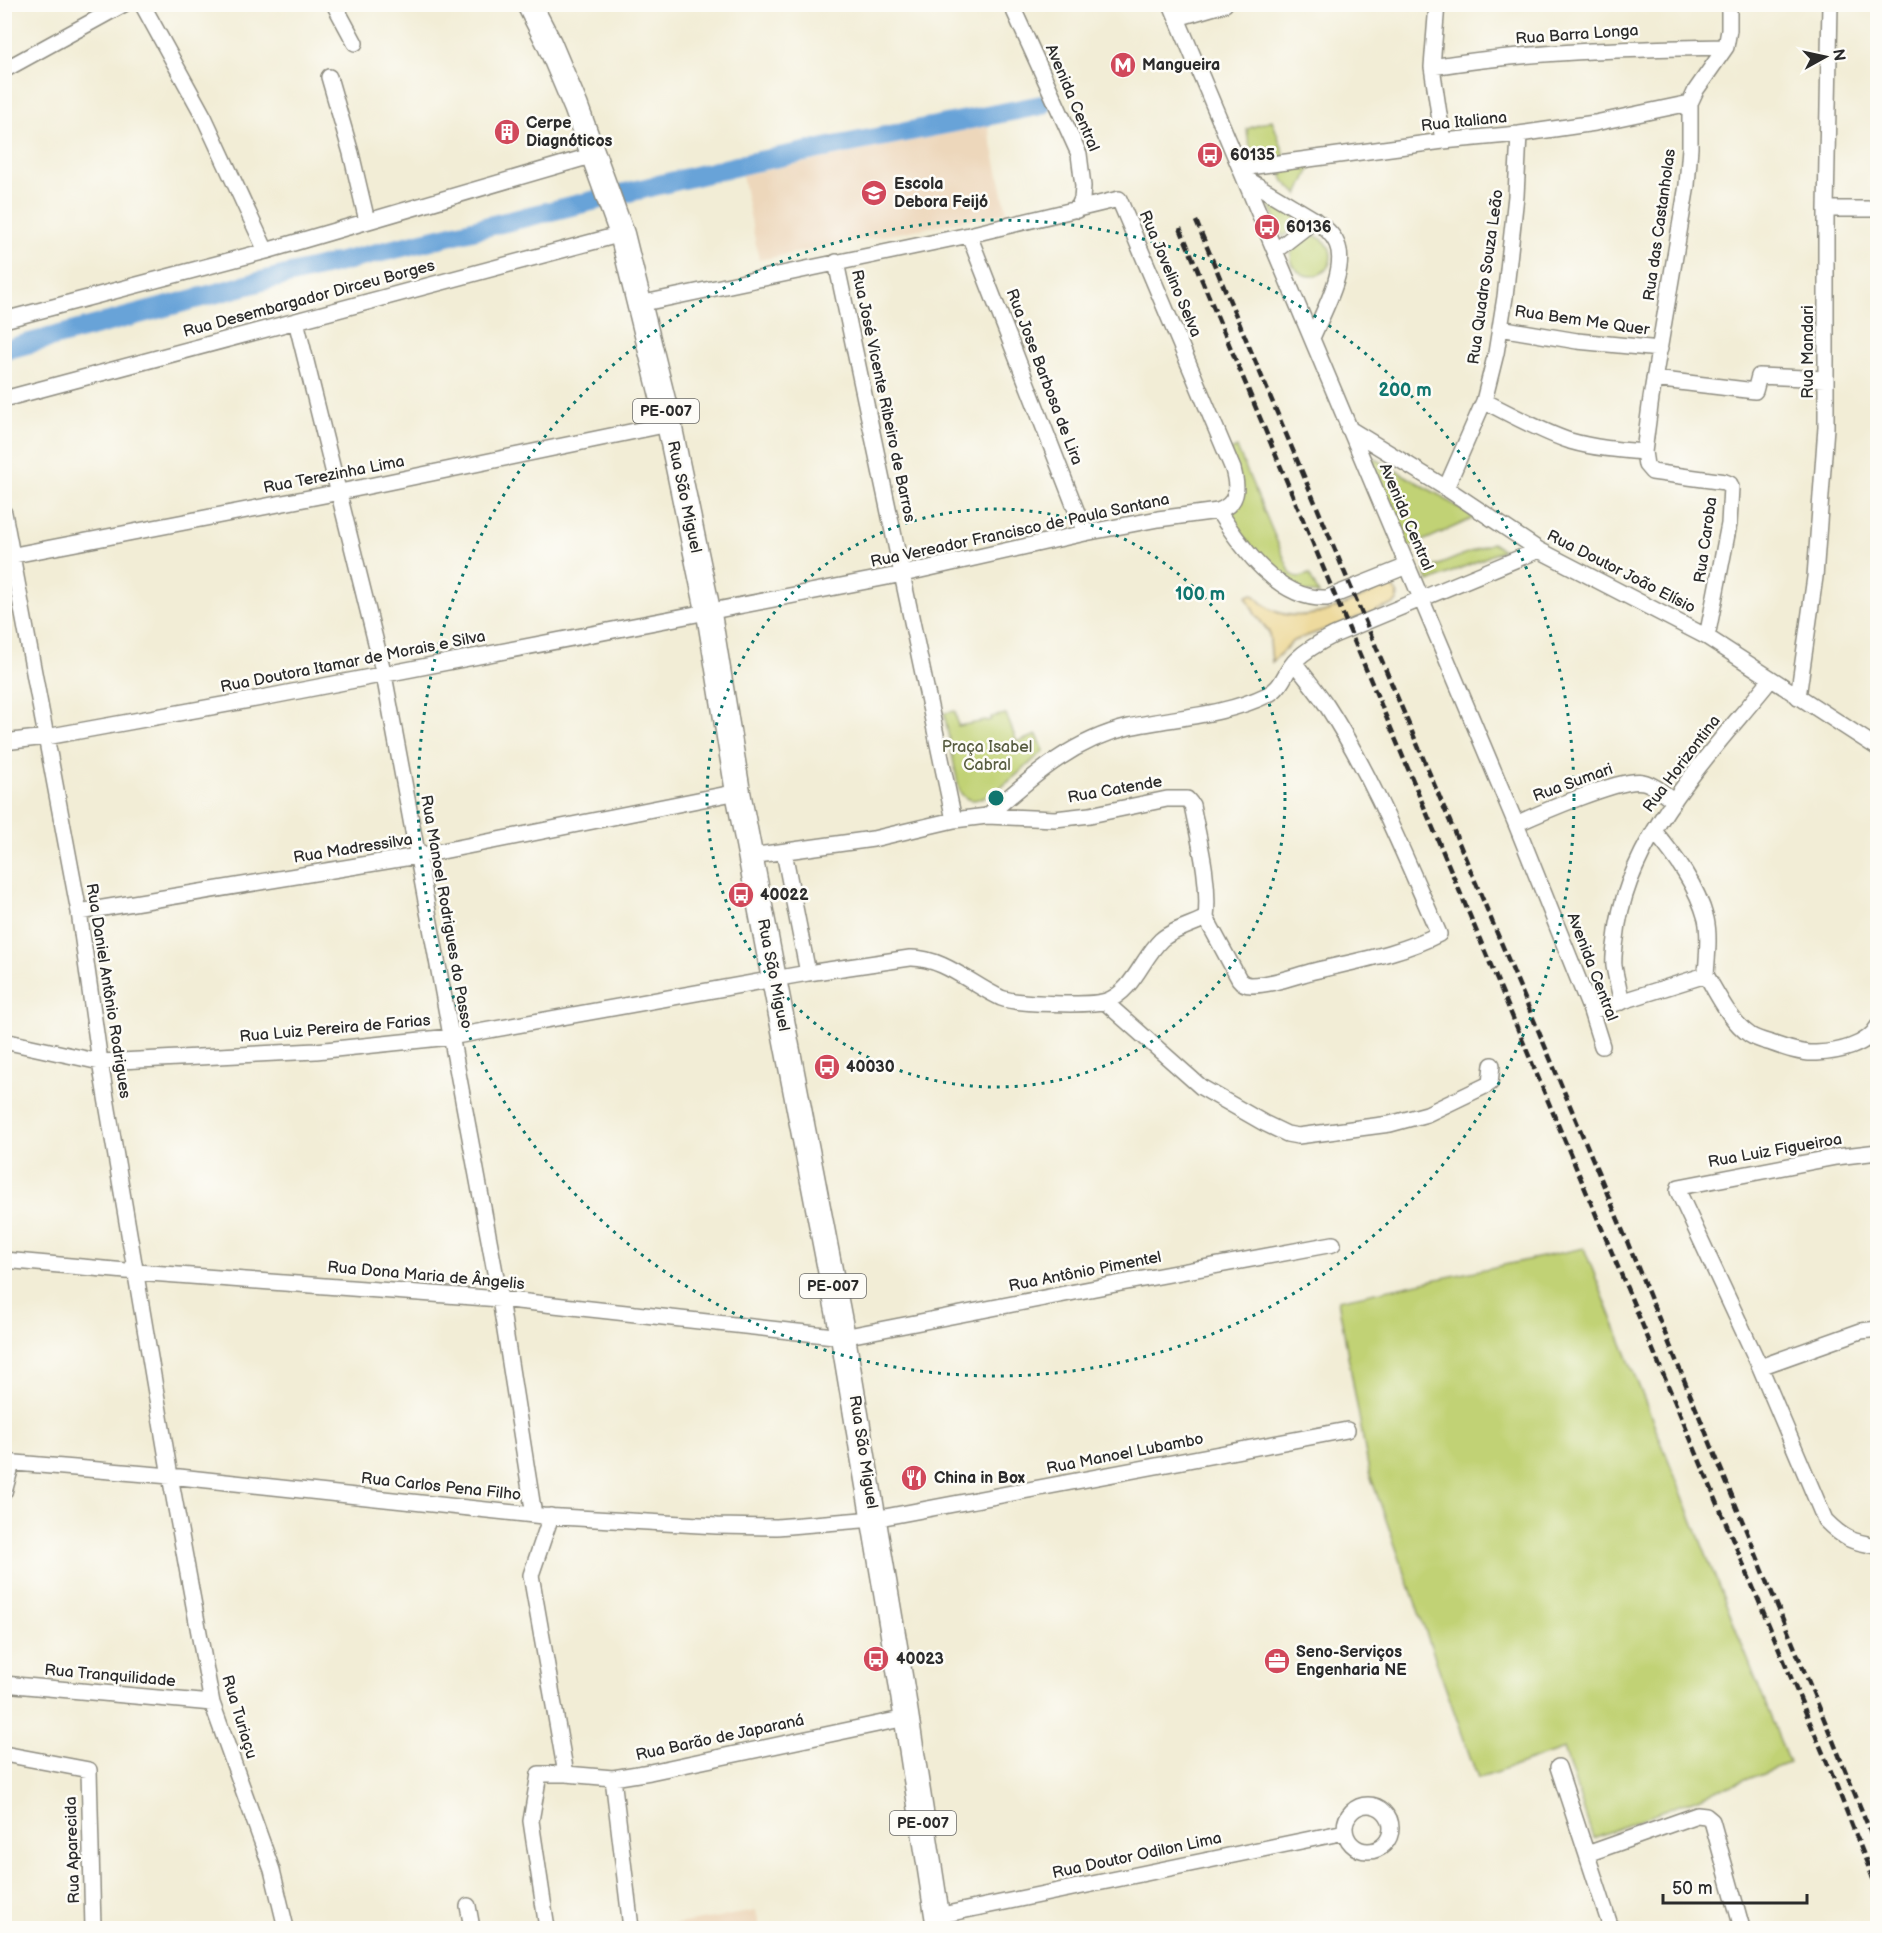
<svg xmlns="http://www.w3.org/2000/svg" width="1882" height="1933" font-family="'Balsamiq Sans',sans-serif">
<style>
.built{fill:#edd7bb}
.green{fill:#c1d274;stroke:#767e50;stroke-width:1.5}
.sand{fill:#eeda9e;stroke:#8c8264;stroke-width:1.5}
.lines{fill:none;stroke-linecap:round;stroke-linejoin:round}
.canal{stroke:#68a3d8;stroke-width:20}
.street-casing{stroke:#8e8c80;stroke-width:18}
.primary-casing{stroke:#8e8c80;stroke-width:27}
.street{stroke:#fff;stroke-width:15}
.primary{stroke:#fff;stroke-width:24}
.rail{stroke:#2b2b2b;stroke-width:4.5;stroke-dasharray:9 4.5;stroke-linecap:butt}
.ring{fill:none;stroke:#0f766e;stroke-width:3;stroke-dasharray:3 6}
.labels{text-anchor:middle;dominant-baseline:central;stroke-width:5;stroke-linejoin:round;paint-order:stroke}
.shield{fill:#fdfcf7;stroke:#6a6a68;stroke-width:1.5}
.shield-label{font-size:15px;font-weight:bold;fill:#2b2b2b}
.street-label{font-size:16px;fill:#2b2b2b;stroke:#fdfcf7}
.poi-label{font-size:16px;font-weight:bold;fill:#2b2b2b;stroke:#fdfcf7;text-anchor:start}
.park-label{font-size:16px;fill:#585d41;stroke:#fdfcf7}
.centre{fill:#0f766e;stroke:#fdfcf7;stroke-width:3}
.ring-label{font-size:18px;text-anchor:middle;font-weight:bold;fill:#0f766e;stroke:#fdfcf7;stroke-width:5;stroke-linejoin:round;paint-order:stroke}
</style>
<rect width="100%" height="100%" fill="#fdfcf7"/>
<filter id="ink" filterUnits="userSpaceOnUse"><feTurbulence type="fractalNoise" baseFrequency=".0167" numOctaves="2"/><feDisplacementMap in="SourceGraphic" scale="12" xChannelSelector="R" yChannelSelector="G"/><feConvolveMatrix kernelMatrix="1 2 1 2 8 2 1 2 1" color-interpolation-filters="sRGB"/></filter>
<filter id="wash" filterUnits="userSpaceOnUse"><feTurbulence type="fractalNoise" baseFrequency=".008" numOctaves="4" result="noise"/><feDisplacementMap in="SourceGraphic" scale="24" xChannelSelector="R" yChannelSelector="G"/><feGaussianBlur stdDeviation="1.35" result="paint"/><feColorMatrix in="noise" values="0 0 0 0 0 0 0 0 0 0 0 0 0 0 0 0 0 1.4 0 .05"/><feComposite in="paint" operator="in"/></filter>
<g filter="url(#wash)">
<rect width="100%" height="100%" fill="#f2edd6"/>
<path class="built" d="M988,126l19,86 -248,48 -17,-85z
M756,1911l4,17h-108z"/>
<path class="green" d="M1272,120l13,36 -14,6c-19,-8 -23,-13 -24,-33z
M1312,164l-14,31 -14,-14 -3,-7 2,-3z
M1271,196l30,26 -18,15 -15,-37z
M1291 256a20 20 0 1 1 40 0a20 20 0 1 1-40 0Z
M1237,448l54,126 7,4 11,-4 10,20 -38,-6 -49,-68 3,-13 -4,-56z
M1367,454l72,41 35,23 -67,30z
M1492,543l11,7 -74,32 -5,-11z
M955,711l3,15 33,-6v-3l15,-3 11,28 20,-7 7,16c-14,10 -72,74 -85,38l-15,-76z
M1584,1248l205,515 -196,75 -29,-89 -86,30 -109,-307 -31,-172z"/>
<path class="sand" d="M1385,587h8l5,6 -1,8 -5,4 -99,36 -21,21 -3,-30 -14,-18 -9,-18 7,-2c5,5 11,11 17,15 36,19 82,-8 115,-22z"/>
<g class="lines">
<path class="canal" d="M4,350l258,-69 487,-118 293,-58"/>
</g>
</g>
<g filter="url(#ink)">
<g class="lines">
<g class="street-casing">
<path id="street" d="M142,4l62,113 62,134
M334,4l21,39
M1011,4l68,150 4,32 -1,13 -5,11
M1171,4l345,820 75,187 11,35
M1437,4l-5,63 11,74
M1177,18l48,-14
M1432,67c97,-16 196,-18 294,-20
M4,70l120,-66
M329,77l22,76 16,68
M1241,168l202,-27 76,-7 76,-11 95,-20
M1245,178l70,42c9,7 18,14 22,24 11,25 -15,70 -25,94
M1826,209h52
M969,235l116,298
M1275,251l40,-31
M836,262l118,558
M639,304l330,-69 150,-36 114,270c5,19 6,34 -15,42
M4,320l262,-69 328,-96
M296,321l88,354 116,624 34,216
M1500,328l77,13 83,8
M1654,379l101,12 4,-15 67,3
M4,399l618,-165
M1484,401c28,14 56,30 86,40 24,7 49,9 74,11
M1348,428l98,60 93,62 168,87 171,111
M1446,488l38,-87 12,-48 9,-56 11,-101 3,-62
M4,513l75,399 21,150 70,414 42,227 60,167 14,58
M4,557l336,-65 329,-68
M1707,637l22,-113 2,-37 -1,-3 -5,-2 -73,-10 -6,-7 -2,-13 7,-54 36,-213 3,-37v-45l6,-13 30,-43 3,-17v-26
M1798,697l17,-120 11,-150v-218l4,-205
M4,742l42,-5 226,-41 631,-122 182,-41 73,-14 60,-8c23,36 61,90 109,87l80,-32
M987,816c44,-38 83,-75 142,-89 45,-10 95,-11 138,-32 16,-7 17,-23 29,-35 11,-11 24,-18 38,-25l205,-85
M1516,824c22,-10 106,-47 127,-42 10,2 22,12 31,19
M1654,831c22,26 43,55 52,88 4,18 1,38 0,56
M784,852l24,121
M750,856l123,-17 81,-19 33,-4 68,3 35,-4 77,-16h20l5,6c7,36 18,76 14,113
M79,912l338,-56 321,-64
M1206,918l33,61c3,4 6,6 12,6 21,0 43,-9 63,-14 42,-10 86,-17 125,-37 -34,-77 -66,-157 -112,-228 -10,-15 -22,-29 -33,-44
M1105,1002l96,85 63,36 23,11 11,2 92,-12 37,-10 58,-28 5,-3 2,-18
M1622,1002c-3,-12 -6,-24 -8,-36 -1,-9 1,-19 2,-27 9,-100 95,-185 155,-260
M1591,1011l115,-36c12,20 24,46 44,60 6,4 14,6 21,8 14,5 31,11 45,10 22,-1 51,-7 62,-27
M4,1041l96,21 216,-11 134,-14 358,-64 102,-15c33,-1 62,27 91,40 15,6 90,8 105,3 27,-9 36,-43 55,-61 9,-9 33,-16 45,-22
M1878,1152l-42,5 -157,30 -1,4 82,176 65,153c19,19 26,22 53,26
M4,1260l133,12 363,27 343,38 273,-53 217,-40
M1760,1367l101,-36 17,-2
M4,1462l166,14 373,40 174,10 60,1 97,-8 473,-89
M4,1492l8,-29
M551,1516l-20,59 35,199
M4,1684l208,19
M4,1754l85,16 4,158
M1558,1767l53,161
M613,1778l18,150
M1345 1828a23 23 0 1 1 46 0a23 23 0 1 1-46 0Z
M1587,1854l110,-39 9,1 6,5 30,107
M468,1906l4,22
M937,1916l408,-84
M547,1928l-16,-107 8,-47h27l47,4 37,-6 256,-54"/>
</g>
<g class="primary-casing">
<path id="primary" d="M529,4l20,39 27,64 46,127 47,190 41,196 28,172 105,545 58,345 38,246"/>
</g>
<use href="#street" class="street"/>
<use href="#primary" class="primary"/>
<path class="rail" d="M1196,221l416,984 266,645
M1180,228l653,1549 45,114"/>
</g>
</g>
<g class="ring">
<circle cx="996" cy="798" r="289"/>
<circle cx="996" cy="798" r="578"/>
</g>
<defs>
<g id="metro-disc" transform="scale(1.35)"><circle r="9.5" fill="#d1495b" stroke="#fdfcf7"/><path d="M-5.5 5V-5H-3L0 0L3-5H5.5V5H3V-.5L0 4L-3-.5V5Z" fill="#fff"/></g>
<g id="building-disc" transform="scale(1.35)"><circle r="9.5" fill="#d1495b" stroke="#fdfcf7"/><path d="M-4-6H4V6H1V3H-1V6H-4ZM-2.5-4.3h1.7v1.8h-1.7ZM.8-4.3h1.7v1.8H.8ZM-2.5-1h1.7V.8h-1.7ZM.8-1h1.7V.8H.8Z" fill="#fff"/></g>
<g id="bus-disc" transform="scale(1.35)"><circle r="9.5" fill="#d1495b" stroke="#fdfcf7"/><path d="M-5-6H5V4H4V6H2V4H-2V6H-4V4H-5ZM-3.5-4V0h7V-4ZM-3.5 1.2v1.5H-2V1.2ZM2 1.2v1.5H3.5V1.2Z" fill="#fff"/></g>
<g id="school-disc" transform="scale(1.35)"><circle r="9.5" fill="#d1495b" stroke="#fdfcf7"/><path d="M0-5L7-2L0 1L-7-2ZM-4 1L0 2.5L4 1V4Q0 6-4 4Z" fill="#fff"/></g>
<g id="restaurant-disc" transform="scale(1.35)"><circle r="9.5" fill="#d1495b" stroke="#fdfcf7"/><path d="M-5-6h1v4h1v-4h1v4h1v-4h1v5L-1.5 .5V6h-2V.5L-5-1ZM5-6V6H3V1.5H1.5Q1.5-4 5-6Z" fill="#fff"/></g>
<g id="office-disc" transform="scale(1.35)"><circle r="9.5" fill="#d1495b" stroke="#fdfcf7"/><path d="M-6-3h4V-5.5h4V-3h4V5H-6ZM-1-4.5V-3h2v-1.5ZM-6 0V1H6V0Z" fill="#fff"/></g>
</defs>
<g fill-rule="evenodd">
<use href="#metro-disc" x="1123" y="65"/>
<use href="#building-disc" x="507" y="132"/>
<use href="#bus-disc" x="1210" y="155"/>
<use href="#school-disc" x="874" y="193"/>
<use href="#bus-disc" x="1267" y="227"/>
<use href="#bus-disc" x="741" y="895"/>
<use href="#bus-disc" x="827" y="1067"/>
<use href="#restaurant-disc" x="914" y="1478"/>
<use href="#bus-disc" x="876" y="1659"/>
<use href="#office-disc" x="1277" y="1661"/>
</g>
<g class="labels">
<g class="shield">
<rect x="633" y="399" width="66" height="24" rx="4.5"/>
<rect x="800" y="1274" width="66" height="24" rx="4.5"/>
<rect x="890" y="1811" width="66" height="24" rx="4.5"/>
</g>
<g class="shield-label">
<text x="666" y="411">PE-007</text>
<text x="833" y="1286">PE-007</text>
<text x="923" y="1823">PE-007</text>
</g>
<g class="street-label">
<text transform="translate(1577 35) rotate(-4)">Rua Barra Longa</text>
<text transform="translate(1072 98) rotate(67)">Avenida Central</text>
<text transform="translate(1464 122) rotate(-6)">Rua Italiana</text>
<text transform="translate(1660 225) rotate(-82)">Rua das Castanholas</text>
<text transform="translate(1170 274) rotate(67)">Rua Jovelino Selva</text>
<text transform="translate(1486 277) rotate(-82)">Rua Quadro Souza Leão</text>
<text transform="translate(309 299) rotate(-15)">Rua Desembargador Dirceu Borges</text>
<text transform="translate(1582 321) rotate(8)">Rua Bem Me Quer</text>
<text transform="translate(1808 352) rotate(-90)">Rua Mandari</text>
<text transform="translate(1044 377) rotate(69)">Rua Jose Barbosa de Lira</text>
<text transform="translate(883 396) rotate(78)">Rua José Vicente Ribeiro de Barros</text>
<text transform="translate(334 475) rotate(-11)">Rua Terezinha Lima</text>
<text transform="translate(684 497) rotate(78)">Rua São Miguel</text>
<text transform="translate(1406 517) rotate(67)">Avenida Central</text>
<text transform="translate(1020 531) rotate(-12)">Rua Vereador Francisco de Paula Santana</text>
<text transform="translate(1706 540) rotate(-82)">Rua Caroba</text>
<text transform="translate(1621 572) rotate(27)">Rua Doutor João Elísio</text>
<text transform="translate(353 662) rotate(-11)">Rua Doutora Itamar de Morais e Silva</text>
<text transform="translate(1682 764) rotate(-53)">Rua Horizontina</text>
<text transform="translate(1573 783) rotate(-20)">Rua Sumari</text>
<text transform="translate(1115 790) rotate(-10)">Rua Catende</text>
<text transform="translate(353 849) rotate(-9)">Rua Madressilva</text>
<text transform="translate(446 912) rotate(80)">Rua Manoel Rodrigues do Passo</text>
<text transform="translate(1592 967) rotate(69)">Avenida Central</text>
<text transform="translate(773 975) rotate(79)">Rua São Miguel</text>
<text transform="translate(108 991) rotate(81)">Rua Daniel Antônio Rodrigues</text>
<text transform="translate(335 1029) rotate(-5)">Rua Luiz Pereira de Farias</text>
<text transform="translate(1775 1151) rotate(-10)">Rua Luiz Figueiroa</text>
<text transform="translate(1085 1272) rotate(-11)">Rua Antônio Pimentel</text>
<text transform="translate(426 1276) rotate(5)">Rua Dona Maria de Ângelis</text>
<text transform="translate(863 1452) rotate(81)">Rua São Miguel</text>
<text transform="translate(1125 1454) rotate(-11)">Rua Manoel Lubambo</text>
<text transform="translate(441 1487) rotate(6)">Rua Carlos Pena Filho</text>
<text transform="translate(110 1676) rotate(5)">Rua Tranquilidade</text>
<text transform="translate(239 1717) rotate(73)">Rua Turiaçu</text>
<text transform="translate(720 1738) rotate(-12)">Rua Barão de Japaraná</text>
<text transform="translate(73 1850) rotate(-92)">Rua Aparecida</text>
<text transform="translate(1137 1856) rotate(-12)">Rua Doutor Odilon Lima</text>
</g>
<g class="poi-label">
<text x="1142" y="65">Mangueira</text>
<text x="526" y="123">Cerpe<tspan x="526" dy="18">Diagnóticos</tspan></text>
<text x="1230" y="155">60135</text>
<text x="894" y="184">Escola<tspan x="894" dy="18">Debora Feijó</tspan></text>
<text x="1286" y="227">60136</text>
<text x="760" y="895">40022</text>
<text x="846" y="1067">40030</text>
<text x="934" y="1478">China in Box</text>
<text x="1296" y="1652">Seno-Serviços<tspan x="1296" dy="18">Engenharia NE</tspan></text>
<text x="896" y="1659">40023</text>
</g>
<g class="park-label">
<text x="987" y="747">Praça Isabel<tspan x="987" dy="18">Cabral</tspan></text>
</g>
</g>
<circle cx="996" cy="798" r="9" class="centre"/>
<g class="ring-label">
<text x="1405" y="396">200 m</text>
<text x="1200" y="600">100 m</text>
</g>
<rect width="1882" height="1933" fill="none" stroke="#fdfcf7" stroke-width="24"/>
<g transform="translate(1825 57) rotate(82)" stroke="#fdfcf7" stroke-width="4.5" paint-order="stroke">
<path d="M0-4.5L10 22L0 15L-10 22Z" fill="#2b2b2b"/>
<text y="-9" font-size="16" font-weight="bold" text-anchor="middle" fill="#2b2b2b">N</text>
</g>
<path d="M1663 1894v9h144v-9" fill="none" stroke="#2b2b2b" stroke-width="3"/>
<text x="1672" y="1894" font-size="18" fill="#2b2b2b" stroke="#fdfcf7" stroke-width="4.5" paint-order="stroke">50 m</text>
</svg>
